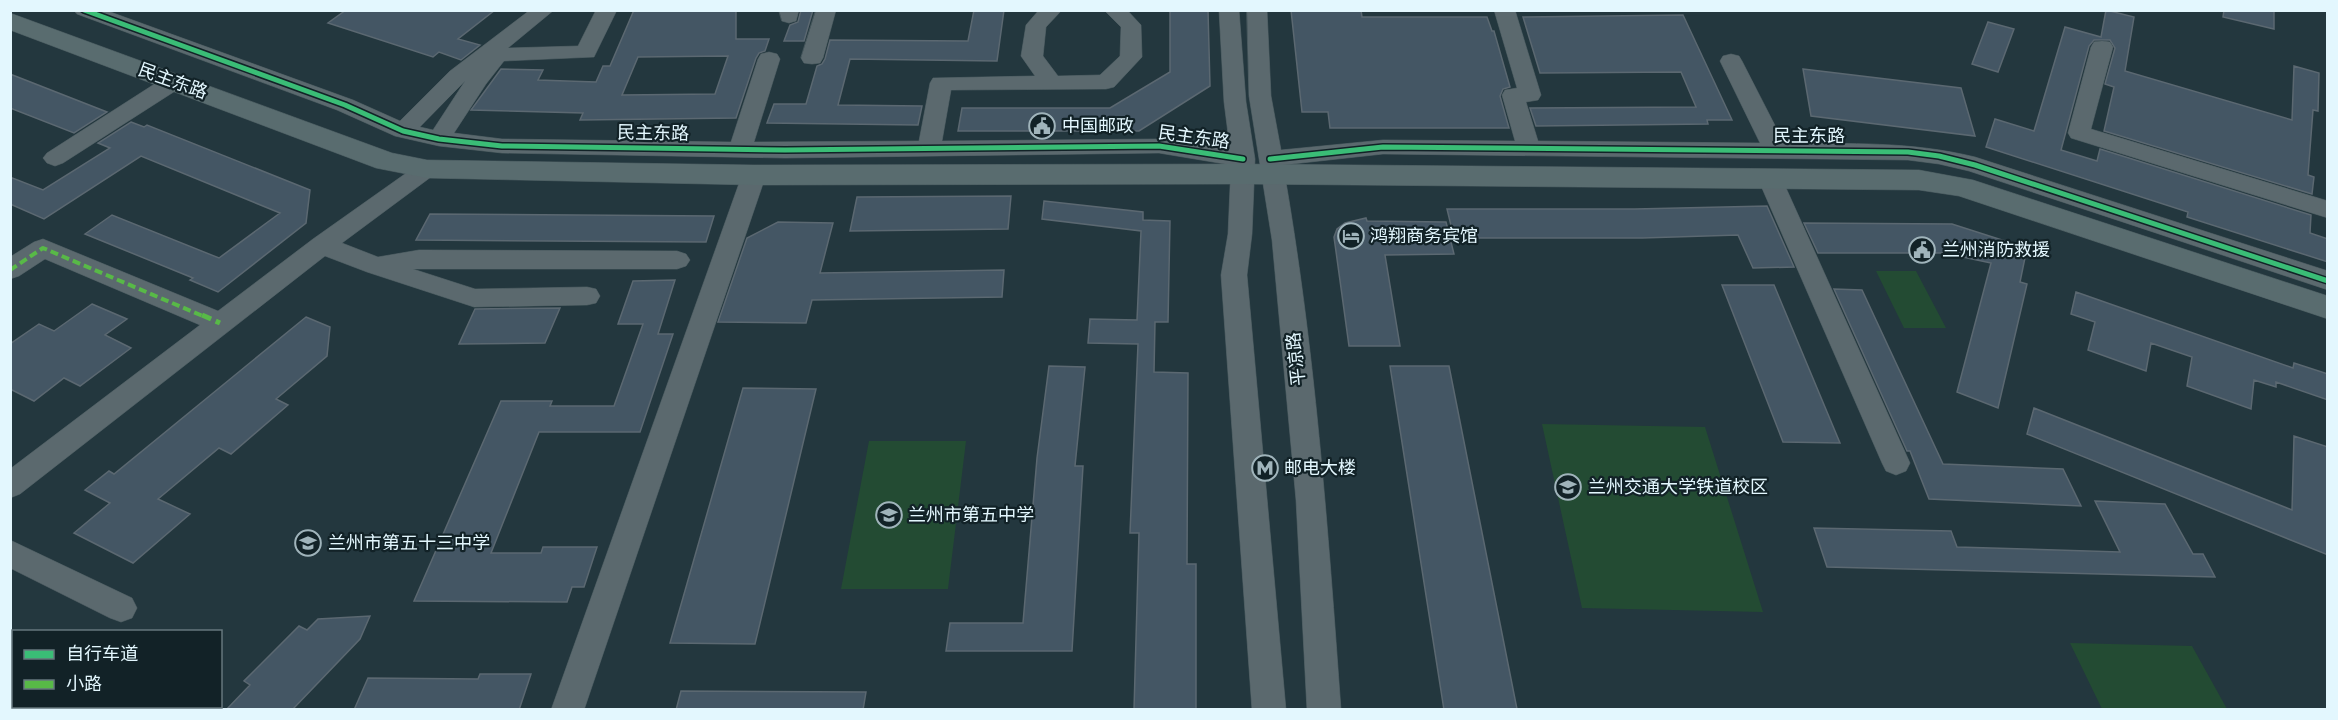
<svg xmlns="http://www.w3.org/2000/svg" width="2338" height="720" font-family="'Nunito Sans','Noto Sans SC',sans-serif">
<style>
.green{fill:#234b33}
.building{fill:#445664;stroke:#5b6871;stroke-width:1.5;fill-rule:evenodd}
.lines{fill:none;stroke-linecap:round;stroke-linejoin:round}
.minor-casing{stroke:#45565b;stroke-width:1}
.major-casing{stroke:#45565b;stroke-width:1}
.minor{fill:#5b696e;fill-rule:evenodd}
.major{fill:#596c6f;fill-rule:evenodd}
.quiet-far1{stroke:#58b947;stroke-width:4;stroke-dasharray:8 4;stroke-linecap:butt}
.quiet{stroke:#58b947;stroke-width:5;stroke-dasharray:10 5;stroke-linecap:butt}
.cycleway-casing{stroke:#122227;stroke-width:8}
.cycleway{stroke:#3abd76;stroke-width:5}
.labels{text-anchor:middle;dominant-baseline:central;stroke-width:4.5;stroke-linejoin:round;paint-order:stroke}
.street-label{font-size:18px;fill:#e3f7fe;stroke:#122227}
.poi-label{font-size:18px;fill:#e3f7fe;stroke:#122227;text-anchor:start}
</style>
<rect width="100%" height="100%" fill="#23373e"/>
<path class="green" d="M1876,271h40l30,57h-42z
M1542,424l163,3 58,185 -181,-4z
M869,441h97l-18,148h-107z
M2070,643l122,3 35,63h-125z"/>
<path class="building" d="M346,10h149l-37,29 22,6 -19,15 -22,-8 -6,5 -105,-34z
M634,10h102v29h33l-4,12 -6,2 -3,5 -20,60 -156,2 3,-7 -112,-3 30,-41 42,1 -5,10 58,2 7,-16h7zM728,56l-13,38 -93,1 16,-38z
M801,10h12l-9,31h-20l6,-16 8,-3z
M974,10h30l-7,51 -147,-2 -12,46 84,1 -4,19 -151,-2 7,-19h32l11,-38 5,-2 3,-5 5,-19 138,1z
M1170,10h38l2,76 -71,45h-181l4,-23h148l60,-36z
M1291,10h70l1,7h125l5,14h2l16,56 -7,2 -3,7 9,32h-179l-2,-16h-26z
M2106,10l28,7 -9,54 167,49 2,-54 25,7 -1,38 -5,-1 -5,65 6,2 -2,17 -208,-63 10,-44 -9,-3 10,-36 -5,-8h-16l-5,6 -28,104 36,11 3,-12 211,66 -1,18 18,6v23l-141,-45 1,-5 -202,-65 9,-28 39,12 31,-104 36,10z
M2224,10h50v19l-51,-12z
M1683,15l49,105h-25l1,4 -172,2 -6,-18 166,-1 -15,-35 -141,1 -17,-56z
M1988,22l26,7 -16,43 -26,-8z
M1803,69l158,19 14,48 -164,-20z
M10,74l97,38 -33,21 -64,-25z
M131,122l13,5 3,-2 163,65 -4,33 -88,69 -28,-12 3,-2 -108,-44 27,-19 107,43 61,-45 -139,-57 -97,63 -34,-15v-27l33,13 67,-42 -12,-5z
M1011,196l-3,33 -158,2 7,-34z
M1044,201l99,11v8l27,1 -2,101h-13l-1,50 34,1 -1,191h9v146h-62l5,-177h-9l8,-189 -50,-1 2,-24 47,1 4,-89 -99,-12z
M1767,206l27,61 -41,1 -15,-33 -96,3h-188l-7,-29h188z
M430,214l284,2 -8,26 -290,-2z
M1366,218l1,3 79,1 8,32 -69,1 15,91h-51l-15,-109 3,-8 8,-6z
M778,222l55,1 -13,50 184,-3 -2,27 -190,3 -6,23 -88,-1 29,-84z
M1804,223l148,1 75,24 -7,34 7,2 -29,124 -41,-16 34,-129 -47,-10h-126z
M675,280l-17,54h15l-33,98h-101l-48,121h50l2,-6h54l-13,40h-12l-5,15 -153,-1 87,-200h51l-2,5h64l29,-82h-25l15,-43z
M1722,285h52l66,158 -57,-1z
M1834,289l28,1 81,174 120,5 18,37 -152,-7 -19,-48h-3z
M2076,292l217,76 1,-5 34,11v26l-52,-18v5l-22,-7 -3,29 -64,-23 5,-29 -41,-14 -5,28 -58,-21 7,-28 -24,-8z
M92,304l35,15 -22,16 26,13 -51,38 -16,-8 -30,23 -24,-12v-45l29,-20 15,7z
M560,308l-15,35 -86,1 16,-35z
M306,317l24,10 -3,29 -51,43 12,6 -57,49 -12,-6 -61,51 32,15 -57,49 -59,-30 36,-30 -25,-13 24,-19 5,3z
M1049,366l36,1 -10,99h8l-11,185h-126l4,-28h73l14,-165z
M1390,366h59l68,343 -73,1z
M743,388l73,1 -61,255 -85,-1z
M2034,408l258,102 2,-74 34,11v108l-301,-121z
M2095,501l70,3 28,50h10l12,23 -388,-10 -13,-39 137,3 6,16 163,5z
M370,616l-10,23 -68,71h-66l24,-25 -6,-4 55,-55 8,4 11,-11z
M480,674h51l-12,36h-165l14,-32 110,1z
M681,691l185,1 -3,18h-187z"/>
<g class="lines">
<g class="minor-casing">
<path id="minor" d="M74,10h31l248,90 47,21 50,-50 80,-61h24l-46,38 70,-2 18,-36h21l-23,47 -90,4 -18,23 -32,49 48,6 229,3 27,-83 3,-5 8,-2 8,2 3,5 -26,83 165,-1 11,-58 3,-5 102,-2 -14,-20 5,-31 13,-15h23l-16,17 -3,29 15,20 42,-1 20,-19 1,-29 -17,-17h23l14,15 1,32 -28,30 -8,2 -155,1 -9,51 217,-2 71,10 -6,-47 -5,-92h20l7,92 9,57 -3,75 -5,41 39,435h-34l-31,-435 7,-41 3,-69 -72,-12 -374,5 -283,-5 -63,-7 -44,-10 -58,-26 -260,-96zM465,81l-32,49 -13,-3z
M779,10h20l-3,11 -7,2 -7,-2z
M816,10h20l-13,48 -3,5 -8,1 -8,-1 -3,-5z
M1247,10h20l4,86 10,54 102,-10 132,1 -13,-46 3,-5 12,-2 -23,-78h21l26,85 -3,5 -12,2 12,39 222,2 -40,-82 3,-5 8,-2 8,2 3,5 42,82c67,1 125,-2 191,14l353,114v19l-359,-119 -30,-7 -31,-4 -525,-6 -100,11c32,180 45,363 58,545h-34l-11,-210 -24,-260 -23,-144z
M2102,41l8,1 3,5 -22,82 237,72v17l-257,-80 -3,-5 23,-86 3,-5z
M175,74l8,2 3,5 -3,5 -120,77 -8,3 -8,-3 -4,-5 4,-5 120,-77z
M427,161l8,3 4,5 -4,5 -93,69 36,14 41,-7 258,1 9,3 4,6 -4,6 -9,3h-264l62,20 112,-2 9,2 4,7 -4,7 -9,2 -113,2 -107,-35 -42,-16 -305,238 -10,4v-29l190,-144 -155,-66 -26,17 -9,3v-22l24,-15 9,-3 175,72 95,-72 106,-75z
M754,167l8,2 4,6 -182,535h-33l191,-535 4,-6z
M1770,171l8,2 4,6 128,284 -4,8 -10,4 -10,-4 -4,-8 -124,-284 4,-6z
M10,540l122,58 5,10 -5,10 -11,4 -11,-4 -100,-50z"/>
</g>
<g class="major-casing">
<path id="major" d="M10,13l382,140 35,7 327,5 489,-1 676,6 54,10 355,116v23l-369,-123 -40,-6 -676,-6 -489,1 -327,-7 -51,-10 -366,-138z"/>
</g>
<use href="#minor" class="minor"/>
<use href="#major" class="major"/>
<path class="quiet-far1" d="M10,270l33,-22 162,69"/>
<path class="quiet" d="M202,315l18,8"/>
<g class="cycleway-casing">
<path id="cycleway" d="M84,10l261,95 58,26 36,8 63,7 283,4 374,-4 84,13
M1270,159l113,-12 525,5 31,4 36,9 353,116"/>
</g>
<use href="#cycleway" class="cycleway"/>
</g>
<defs>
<g id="civic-ring" transform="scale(1.35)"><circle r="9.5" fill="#122227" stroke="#a0b4bb" stroke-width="1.5"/><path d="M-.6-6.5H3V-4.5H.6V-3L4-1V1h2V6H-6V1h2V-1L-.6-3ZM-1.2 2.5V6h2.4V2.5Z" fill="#a0b4bb"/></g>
<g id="hotel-ring" transform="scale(1.35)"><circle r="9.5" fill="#122227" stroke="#a0b4bb" stroke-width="1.5"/><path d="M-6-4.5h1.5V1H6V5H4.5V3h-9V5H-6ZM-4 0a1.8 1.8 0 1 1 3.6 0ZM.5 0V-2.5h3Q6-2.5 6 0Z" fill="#a0b4bb"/></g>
<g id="metro-ring" transform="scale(1.35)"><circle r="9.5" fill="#122227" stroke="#a0b4bb" stroke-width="1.5"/><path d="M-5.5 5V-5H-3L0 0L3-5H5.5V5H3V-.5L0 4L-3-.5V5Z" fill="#a0b4bb"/></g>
<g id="university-ring" transform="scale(1.35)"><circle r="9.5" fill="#122227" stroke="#a0b4bb" stroke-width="1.5"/><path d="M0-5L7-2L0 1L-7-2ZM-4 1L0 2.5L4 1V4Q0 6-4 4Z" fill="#a0b4bb"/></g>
<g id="school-ring" transform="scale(1.35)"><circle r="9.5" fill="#122227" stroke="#a0b4bb" stroke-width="1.5"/><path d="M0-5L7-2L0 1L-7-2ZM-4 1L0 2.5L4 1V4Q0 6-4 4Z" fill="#a0b4bb"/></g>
</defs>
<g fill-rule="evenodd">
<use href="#civic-ring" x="1042" y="126"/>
<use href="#hotel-ring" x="1351" y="236"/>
<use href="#civic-ring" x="1922" y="250"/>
<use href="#metro-ring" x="1265" y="468"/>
<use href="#university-ring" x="1568" y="487"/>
<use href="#school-ring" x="889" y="515"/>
<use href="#school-ring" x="308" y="543"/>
</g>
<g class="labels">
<g class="street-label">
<text transform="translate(173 81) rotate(20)">民主东路</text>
<text transform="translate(653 133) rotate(1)">民主东路</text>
<text x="1809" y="136">民主东路</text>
<text transform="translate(1194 137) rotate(8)">民主东路</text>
<text transform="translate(1296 359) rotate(-96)">平凉路</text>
</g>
<g class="poi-label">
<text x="1062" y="126">中国邮政</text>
<text x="1370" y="236">鸿翔商务宾馆</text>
<text x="1942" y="250">兰州消防救援</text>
<text x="1284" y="468">邮电大楼</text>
<text x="1588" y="487">兰州交通大学铁道校区</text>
<text x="908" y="515">兰州市第五中学</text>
<text x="328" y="543">兰州市第五十三中学</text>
</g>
</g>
<rect width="2338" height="720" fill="none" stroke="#e3f7fe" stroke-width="24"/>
<rect x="12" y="630" width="210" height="78" fill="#122227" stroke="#66777d" stroke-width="1.5"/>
<rect x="24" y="650" width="30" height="9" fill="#3abd76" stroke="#66777d" stroke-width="1.5"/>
<text x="66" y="660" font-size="18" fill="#e3f7fe">自行车道</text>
<rect x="24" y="680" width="30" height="9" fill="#58b947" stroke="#66777d" stroke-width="1.5"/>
<text x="66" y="690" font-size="18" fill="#e3f7fe">小路</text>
</svg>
